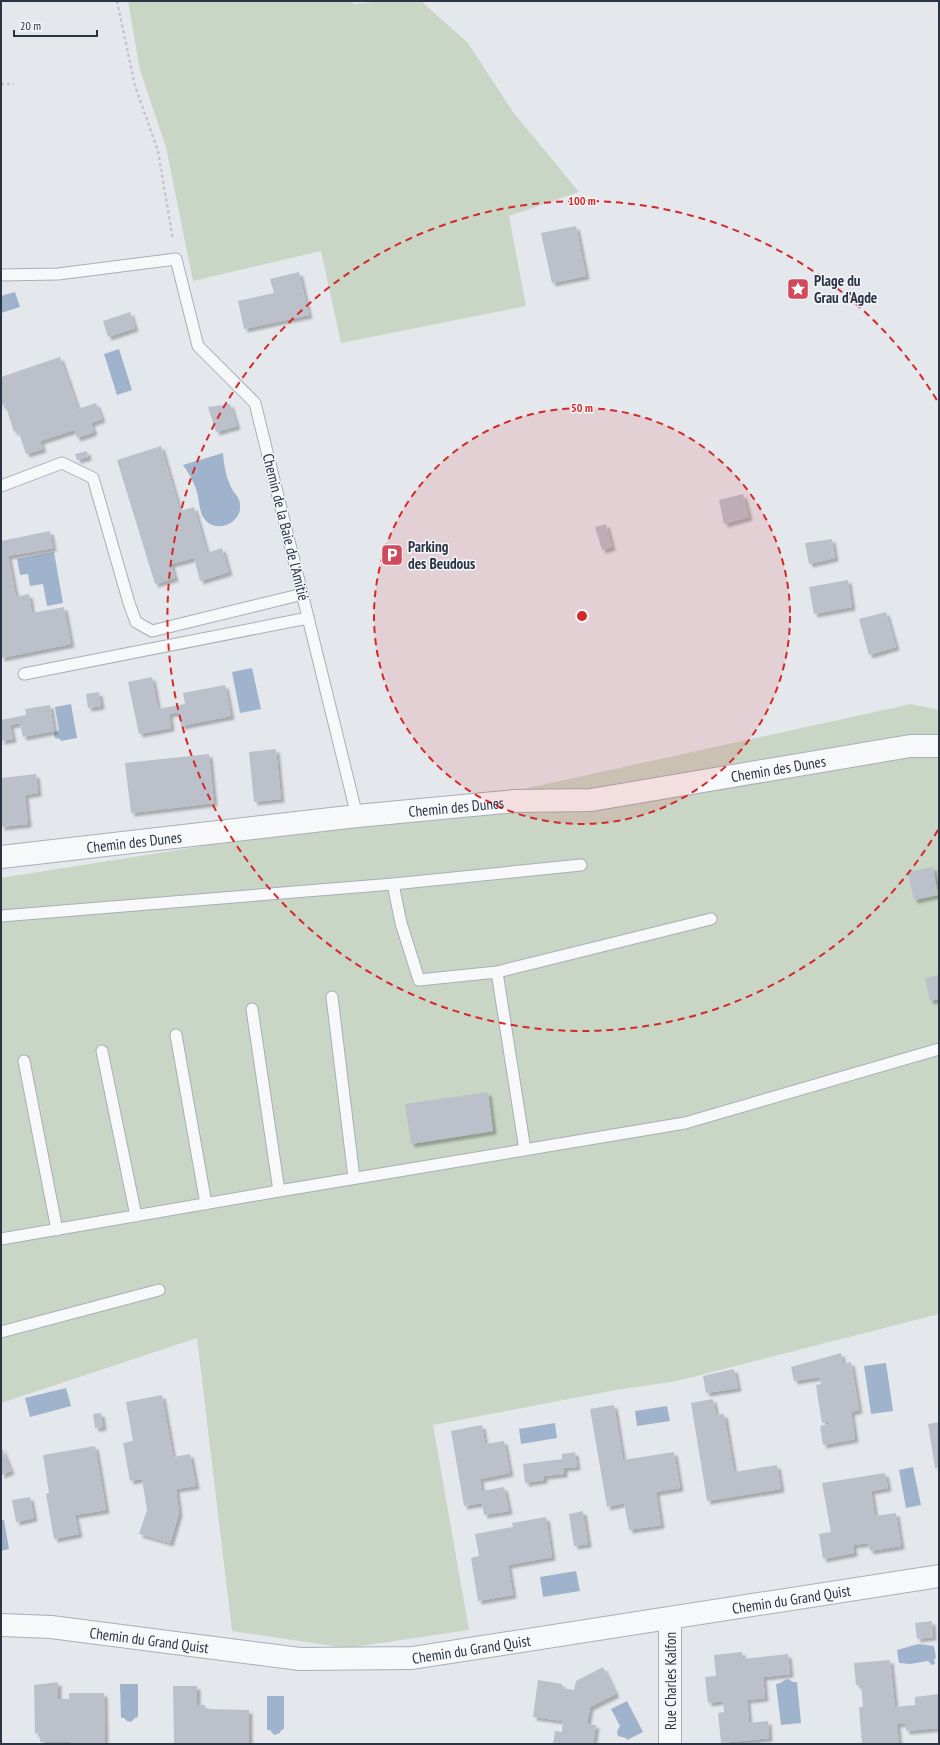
<svg xmlns="http://www.w3.org/2000/svg" width="940" height="1745" font-family="'PT Sans Narrow',sans-serif">
<style>
.green{fill:#c9d6c5}
.water{fill:#9fb4cc}
.building{fill:#bbc0ca;filter:url(#shadow)}
.lines{fill:none;stroke-linecap:round;stroke-linejoin:round}
.lane-casing{stroke:#a9aeb7;stroke-width:13}
.street-casing{stroke:#a9aeb7;stroke-width:24}
.path{stroke:#c2c5cb;stroke-width:2.5;stroke-dasharray:3 3;stroke-linecap:butt}
.lane{stroke:#f7f8fa;stroke-width:11}
.street{stroke:#f7f8fa;stroke-width:22}
.ring{fill:none;stroke:#d62828;stroke-width:2;stroke-dasharray:7 5}
.labels{text-anchor:middle;dominant-baseline:central;stroke-width:3;stroke-linejoin:round;paint-order:stroke}
.poi-label{font-size:15px;font-weight:bold;fill:#2b3445;stroke:#f4f6f9;text-anchor:start}
.street-label{font-size:15px;fill:#2b3445;stroke:#f4f6f9}
.centre{fill:#d62828;stroke:#f4f6f9;stroke-width:2}
.ring-label{font-size:12px;text-anchor:middle;font-weight:bold;fill:#d62828;stroke:#f4f6f9;stroke-width:3;stroke-linejoin:round;paint-order:stroke}
</style>
<defs>
<filter id="shadow"><feDropShadow dx="3.5" dy="3.5" stdDeviation="1" flood-color="#0004"/></filter>
</defs>
<rect width="100%" height="100%" fill="#e4e7ec"/>
<path class="green" d="M128,1h224l2,3 27,-3h40l47,42 45,69 66,80 -70,24 17,90 -185,37 -20,-92 -128,30 -27,-134 -26,-77z
M911,704l28,6v604l-262,67 -61,9 -183,35 36,205 -122,18 -115,-17 -35,-293 -196,65v-525l359,-57 168,-33z"/>
<path class="water" d="M15,292l5,15 -19,6v-17z
M119,349l13,41 -15,5 -13,-41z
M223,453c1,13 3,24 9,36 3,5 8,9 8,16 1,6 -2,12 -7,16 -4,4 -11,6 -17,5 -19,-4 -15,-23 -20,-37 -3,-9 -8,-17 -13,-24z
M54,552l9,51 -16,3 -4,-22 -13,2 -2,-12 -8,1 -3,-16z
M252,668l9,41 -21,4 -8,-41z
M71,704l6,34 -16,3 -1,-2 -5,-1 -1,-5 5,-3 -4,-23z
M886,1363l7,48 -22,3 -7,-48z
M66,1388l5,18 -41,11 -5,-19z
M667,1406l3,15 -33,5 -2,-15z
M555,1423l2,15 -36,6 -2,-15z
M913,1467l8,38 -15,3 -7,-38z
M1,1520h3l5,29 -8,2z
M576,1571l4,20 -37,6 -3,-20z
M918,1644l16,2 2,12 -2,1 1,5 -3,1 -4,-4 -18,3 -11,-1 -2,-13z
M788,1679l5,3h4l4,41 -20,2 -5,-41c5,0 7,-4 12,-5z
M120,1684h18v33l-3,1 -4,4 -4,-1 -3,-3h-3z
M267,1696h17v33l-3,1 -1,3 -6,2 -4,-5h-3z
M627,1701l16,31 -16,8 -1,-2 -8,-2 -1,-5 3,-5 -9,-17z"/>
<path class="building" d="M576,226l10,50 -34,7 -11,-50z
M299,272l10,43 -65,14 -6,-28 36,-8 -4,-14z
M130,312l5,16 -27,9 -5,-16z
M60,357l18,52 18,-6 6,16 -11,4 3,9 -17,6 -3,-8 -34,11 3,8 -17,5 -8,-24 -4,2 -9,-28 -4,2v-29z
M230,404l7,22 -21,6 -8,-25z
M161,446l19,65 14,-4 13,46 15,-5 7,24 -29,9 -6,-23 -23,6 4,14 -20,6 -38,-124z
M87,451l1,6 -11,3 -2,-6z
M743,494l6,23 -25,7 -5,-24z
M606,524l6,23 -10,3 -7,-23z
M50,531l3,17 -45,8 8,41 13,-3 3,19 32,-6 7,37 -70,14v-117z
M832,539l3,19 -26,6 -4,-21z
M848,580l4,27 -38,7 -5,-27z
M886,612l10,35 -27,8 -10,-36z
M152,677l6,32 27,-5 -2,-11 42,-8 6,31 -50,10 -2,-14 -10,2 2,14 -32,6 -11,-52z
M99,692l2,14 -13,2 -2,-14z
M50,705l4,26 -31,6 -3,-14 -10,2 3,14 -12,2v-21l25,-5 -1,-6z
M276,749l5,50 -27,3 -5,-50z
M209,754l5,49 -83,10 -6,-50z
M36,774l2,19 -13,2 3,29 -27,3v-49z
M933,867l5,28 -24,5 -6,-28z
M939,975v24l-9,2 -5,-23z
M488,1092l5,39 -82,13 -6,-40z
M841,1353l2,11 8,-2 8,48 -8,2 4,27 -32,6 -3,-19 8,-2v-3l-6,2 -4,-24 -2,-14 5,-1 -1,-7 -26,4 -3,-14z
M734,1369l4,19 -32,5 -3,-17z
M162,1395l11,62 17,-3 6,32 -20,3 3,24 -9,30 -31,-9 8,-24 -5,-31 -12,2 -7,-38 10,-2 -7,-39z
M713,1399l3,16 8,-1 10,58 43,-7 4,24 -74,12 -16,-98z
M614,1405l9,55 51,-8 6,36 -24,4 5,33 -32,5 -5,-27 -17,4 -17,-98z
M101,1413l2,14 -8,1 -2,-14z
M939,1422v45l-4,1 -7,-44z
M482,1425l3,19 19,-3 6,32 -30,6 2,12 22,-4 5,24 -25,4 -2,-12 -18,3 -13,-75z
M1,1446l10,25 -10,4z
M95,1446l11,64 -31,5 4,19 -25,5 -8,-45 3,-1 -6,-38z
M575,1452l2,15 -13,1v6l-20,2v4l-19,3 -2,-19 39,-5v-5z
M885,1473l3,15 -17,3 4,25 21,-3 5,33 -31,5 -2,-8 -15,2 1,8 -31,6 -4,-25 12,-2 -9,-49z
M30,1497l4,21 -18,4 -4,-22z
M583,1511l5,33 -14,2 -5,-32z
M546,1517l6,40 -44,8 5,30 -35,6 -7,-43 8,-2 -4,-22 38,-7 -1,-4z
M932,1621l1,16 -16,2 -2,-16z
M742,1652l1,7 45,-5 2,20 -27,3 2,21 -18,2 2,23 19,-2 1,17 -48,5 -3,-30 6,-1 -1,-11 -15,2 -3,-26 11,-1 -2,-21z
M890,1660l5,47 20,-2v-8l24,-3v34l-33,3 -1,-8 -8,1 2,20h-37l-3,-37h4l-2,-22h-5l-2,-22z
M603,1667l13,27 -26,13 -3,17 9,1 -3,19h-40l2,-13 7,1 1,-11 -30,-4 5,-37 24,4v4l12,2 2,-9z
M58,1682v17h11v-6h35l1,51h-35v-2h-30v-9l-5,1 -1,-49z
M173,1686h24v19h8v4l44,1v34h-75z"/>
<g class="lines">
<g class="lane-casing">
<path id="lane" d="M1,275l57,-1 118,-15 22,87 57,57 102,413
M1,486l61,-23 31,15 36,125 7,19 16,9 151,-37
M24,674l284,-56
M1,916l392,-32
M497,972l214,-53
M332,997l22,181
M252,1009l27,182
M176,1035l30,169
M102,1051l34,165
M24,1061l33,169
M525,1150l-28,-178 -78,8 -18,-57 -8,-39 188,-19
M1,1239l278,-48 406,-68 254,-74
M1,1332l158,-42"/>
</g>
<g class="street-casing">
<g id="street">
<path id="s1" d="M1,857l356,-41 158,-15 76,-1 319,-54h29"/>
<path id="s2" d="M1,1625l50,2 249,32 112,-1 527,-82"/>
<path d="M670,1744v-125"/>
</g>
</g>
<path class="path" d="M117,1l18,85 23,65 15,89
M1,84h13"/>
<use href="#lane" class="lane"/>
<use href="#street" class="street"/>
</g>
<circle cx="582" cy="616" r="208" fill="#d62828" fill-opacity=".12"/>
<g class="ring">
<circle cx="582" cy="616" r="208"/>
<path d="M938 830A415 415 0 1 1 938 402"/>
</g>
<defs>
<g id="sight-square" transform="scale(1.15)"><rect x="-9" y="-9" width="18" height="18" rx="4" fill="#d1495b" stroke="#f4f6f9"/><path d="M0-6L1.8-2.2L6-1.7L2.9 1.2L3.7 5.4L0 3.3L-3.7 5.4L-2.9 1.2L-6-1.7L-1.8-2.2Z" fill="#fff"/></g>
<g id="parking-square" transform="scale(1.15)"><rect x="-9" y="-9" width="18" height="18" rx="4" fill="#d1495b" stroke="#f4f6f9"/><path d="M-3.5-5.5H1a3.5 3.5 0 0 1 0 7H-1V5.5H-3.5ZM-1-3.4V-.6H.8a1.4 1.4 0 0 0 0-2.8Z" fill="#fff"/></g>
</defs>
<g fill-rule="evenodd">
<use href="#sight-square" x="798" y="289"/>
<use href="#parking-square" x="392" y="555"/>
</g>
<g class="labels">
<g class="poi-label">
<text x="814" y="280">Plage du<tspan x="814" dy="17">Grau d'Agde</tspan></text>
<text x="408" y="546">Parking<tspan x="408" dy="17">des Beudous</tspan></text>
</g>
<g class="street-label">
<text transform="translate(286 527) rotate(76)">Chemin de la Baie de l'Amitié</text>
<text stroke="none"><textPath href="#s1" startOffset="783">Chemin des Dunes</textPath></text>
<text stroke="none"><textPath href="#s1" startOffset="458">Chemin des Dunes</textPath></text>
<text stroke="none"><textPath href="#s1" startOffset="134">Chemin des Dunes</textPath></text>
<text stroke="none"><textPath href="#s2" startOffset="797">Chemin du Grand Quist</textPath></text>
<text stroke="none"><textPath href="#s2" startOffset="149">Chemin du Grand Quist</textPath></text>
<text stroke="none"><textPath href="#s2" startOffset="473">Chemin du Grand Quist</textPath></text>
<text transform="translate(670 1681) rotate(-90)">Rue Charles Kalfon</text>
</g>
</g>
<circle cx="582" cy="616" r="6" class="centre"/>
<g class="ring-label">
<text x="582" y="205">100 m</text>
<text x="582" y="412">50 m</text>
</g>
<rect width="940" height="1745" fill="none" stroke="#2b3445" stroke-width="4"/>
<path d="M14 30v6h83v-6" fill="none" stroke="#2b3445" stroke-width="2"/>
<text x="20" y="30" font-size="12" fill="#2b3445" stroke="#f4f6f9" stroke-width="3" paint-order="stroke">20 m</text>
</svg>
